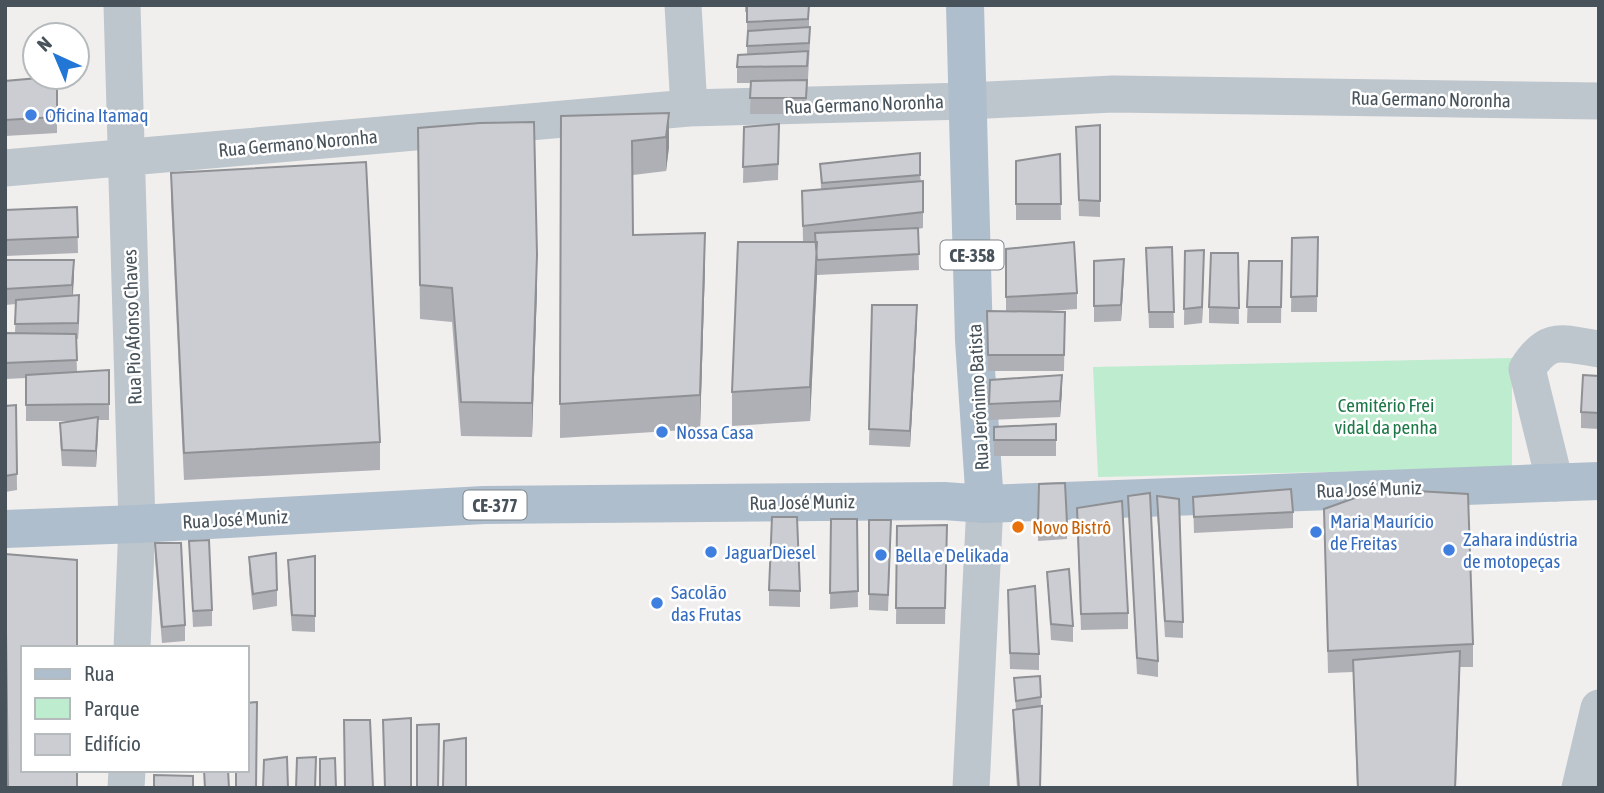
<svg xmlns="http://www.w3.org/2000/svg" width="1604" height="793" font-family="'Asap Condensed',sans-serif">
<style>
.green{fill:#beeccf}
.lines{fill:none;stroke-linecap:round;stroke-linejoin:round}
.minor{stroke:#bdc6cc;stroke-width:37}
.major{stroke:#afbecc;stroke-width:38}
.wall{fill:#afb0b5}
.shaded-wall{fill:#8e9094}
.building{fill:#cbcdd3;stroke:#8e9094;stroke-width:2}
.shop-dot{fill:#3f7fe0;stroke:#fff;stroke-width:2.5}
.food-dot{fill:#e8710a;stroke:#fff;stroke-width:2.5}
.labels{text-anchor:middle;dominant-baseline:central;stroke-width:5;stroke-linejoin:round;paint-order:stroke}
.shield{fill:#fff;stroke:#7e868c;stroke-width:2}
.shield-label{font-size:18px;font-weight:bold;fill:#47525a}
.street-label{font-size:19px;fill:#47525a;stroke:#fff}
.shop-label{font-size:19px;fill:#366cbe;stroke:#fff;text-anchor:start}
.park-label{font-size:19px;fill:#1c7847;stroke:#fff}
.food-label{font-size:19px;fill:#c56008;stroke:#fff;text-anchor:start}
</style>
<rect width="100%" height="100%" fill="#f1eeee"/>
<path class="green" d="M1512,358v110l-414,9 -5,-110z"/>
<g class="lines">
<path class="minor" d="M122,5l15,519 -5,124
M683,5l6,103
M5,168l684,-60 279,-7 145,-7 486,7
M1555,483l-28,-114c22,-35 36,-25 72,-20
M126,788l1,-18
M971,788l14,-284
M1580,788l19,-80"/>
<path class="major" d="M965,5l9,335 11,164
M5,529l132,-5 347,-19 460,-4 41,3 614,-23"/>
</g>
<path class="wall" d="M745,5h64v22l1,16 -4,71h-56l1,-31h-14v-16l10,-13v-42h-2z
M57,77v56l-52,3v-55z
M669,113v34l-3,24 -33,4v60l72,31 -5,163 -140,9 1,-322z
M779,124l-1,56 -35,3 1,-56z
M1100,125v92l-21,-1 -3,-89z
M418,128l119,161 -5,148 -71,-1 -9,-114 -32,-3z
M1060,154l1,66h-45v-59z
M820,164l100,11 3,22v31l-5,1 1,41 -102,5 -7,146 -78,5v-34l71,-150 -1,-51 19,-2z
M171,173l209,269v28l-196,10 -13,-280z
M77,207l1,46 -73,3v-46z
M1318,237l-1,75h-26l1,-74z
M1172,247l2,81h-25l-3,-80z
M1006,249l71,44v16l-42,3h30l-1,59h-76l-1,-60h19z
M1185,251l19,15 -2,57 -18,2z
M1238,253l1,71 -30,-1v-16z
M5,260l69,16 -1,20 6,15 -1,28h-2l1,33 32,-2v50h-11l-2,47 -34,-1 -2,-27v-16l15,-2h-49v-43l-21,1v-46h10l1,-29 -11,1z
M1094,261l30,13 -3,47 -27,1z
M1249,261h33l-1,62h-34z
M872,305l45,16 -7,126 -41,-2z
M1599,376v53l-18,-1v-16z
M1062,391l-2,26 -71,3v-16z
M16,405l1,85 -12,2v-86z
M994,427l62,13v16h-62z
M1039,484l28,39v16l-29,2z
M1128,496l30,165v16l-21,-3z
M1157,496l26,126v16l-18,-1 -8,-125z
M1193,497l100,15v16l-99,5z
M1324,509l149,135v23h-13l-4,121h-99l-4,-116 -25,1z
M831,519h26l1,88 -28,2z
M869,520l22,16 -3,75 -19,-1z
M1077,524l51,89v16l-47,1z
M947,525l-2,99h-49l1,-98z
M189,541l23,69v16l-19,1z
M155,543l30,82v16l-23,2 -7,-84z
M315,556v76l-23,-1 -4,-55v-16z
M249,557l28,33v16l-24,4 -4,-37z
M1047,572l26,54v16l-22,-2z
M769,590l31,1v16l-31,-1z
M1008,590l31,64v16l-29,-1z
M1014,678l27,19 -1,91h-23l-4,-62v-16h3z"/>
<path class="shaded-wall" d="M669,113v34l-3,24v-34z
M705,233v33l-5,163v-34z
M817,242v34l-7,145v-34z
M1204,250v16l-2,57v-16z
M537,255v34l-5,148v-34z
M1124,259v15l-3,47v-16z
M74,260v16l-2,25v-16z
M79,295v16l-1,28v-16z
M917,305v16l-7,126v-16z
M1062,375v16l-2,26v-16z
M98,417v16l-2,34v-16z
M1460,651v22l-5,115z"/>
<path class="building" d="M773,5h36l-1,14 -61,3v-16z
M810,27l-1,16 -62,3 1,-15z
M808,51l-1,15 -70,1 1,-12z
M50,77h7v40l-52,3v-39z
M807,80l-1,18h-56l1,-17z
M669,113l-3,24 -34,4 1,94 72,-2 -5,162 -140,9 1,-288z
M534,122l3,133 -5,148 -71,-1 -9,-114 -32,-3 -2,-157 62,-5z
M779,124l-1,40 -35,3 1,-40z
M1100,125v76l-21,-1 -3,-73z
M920,153v22l-98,8 -2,-19z
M1060,154l1,50h-45v-43z
M366,162l14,280 -196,11 -13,-280z
M923,181v31l-120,14 -1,-35z
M77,207l1,30 -73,3v-30z
M918,228l1,26 -102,6 -2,-27z
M1318,237l-1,59 -26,1 1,-59z
M738,242h79l-7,145 -78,5z
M1074,242l3,51 -71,4v-48z
M1172,247l2,65h-25l-3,-64z
M1204,250l-2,57 -18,2 1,-58z
M1211,253h27l1,55 -30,-1z
M1124,259l-3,46 -27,1v-45z
M5,260h69l-2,25 -67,4z
M1249,261h33l-1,46h-34z
M79,295l-1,28 -63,1 1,-24z
M872,305h45l-7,126 -41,-2z
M987,311l78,1 -1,43h-76z
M5,333l71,1 1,26 -72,3z
M109,370v34l-83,1v-30z
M1062,375l-2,26 -71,3 1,-24z
M1583,375l16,1v37l-18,-1z
M16,405l1,69 -12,2v-70z
M98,417l-2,34 -34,-1 -2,-27z
M1056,424v16h-62v-13z
M1065,483l2,40 -29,2 1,-41z
M1291,489l2,23 -99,5 -1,-20z
M1400,490l68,4 5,150 -145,7 -4,-142 39,-14z
M1150,493l8,168 -21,-3 -9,-162z
M1157,496l22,3 4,123 -18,-1z
M1122,501l6,112 -47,1 -4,-106z
M772,517h25l3,74 -31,-1z
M831,519h26l1,72 -28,2z
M869,520h22l-3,75 -19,-1z
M947,525l-2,83h-49l1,-82z
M209,540l3,70 -19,1 -4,-70z
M155,543h26l4,82 -23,2z
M276,553l1,37 -24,4 -4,-37z
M5,554l72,6v88h-54v122h54v18h-69z
M315,556v60l-23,-1 -4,-55z
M1069,569l4,57 -22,-2 -4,-52z
M1035,586l4,68 -29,-1 -2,-63z
M1460,651l-5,137h-97l-5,-128z
M1040,676l1,21 -25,4 -2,-23z
M257,702l-1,86h-20v-18h11v-67z
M1042,706l-2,82h-21l-6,-78z
M411,718v70h-26l-2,-68z
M344,720h26l3,68h-28z
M439,724l-1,64h-21v-63z
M466,738v50h-23l1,-47z
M287,757l1,31h-25l1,-28z
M316,757l-1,31h-19l1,-30z
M335,758l1,30h-16v-29z
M204,770h24l1,18h-24z
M154,775l39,1v12h-39z"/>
<g class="shop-dot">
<circle cx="31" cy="115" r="7"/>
<circle cx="662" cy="432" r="7"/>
<circle cx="1316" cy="532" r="7"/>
<circle cx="1449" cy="550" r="7"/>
<circle cx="711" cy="552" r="7"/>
<circle cx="881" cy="555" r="7"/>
<circle cx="657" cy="603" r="7"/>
</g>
<circle class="food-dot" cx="1018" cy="527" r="7"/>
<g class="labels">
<g class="shield">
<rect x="940.5" y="240.5" width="63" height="29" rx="5"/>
<rect x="463.5" y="490.5" width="63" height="29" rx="5"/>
</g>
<g class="shield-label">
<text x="972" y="255">CE-358</text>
<text x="495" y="505">CE-377</text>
</g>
<g class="street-label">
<text transform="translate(1431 99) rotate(1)">Rua Germano Noronha</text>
<text transform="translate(864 104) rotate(-2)">Rua Germano Noronha</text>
<text transform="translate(298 143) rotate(-5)">Rua Germano Noronha</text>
<text transform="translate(132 327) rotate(-92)">Rua Pio Afonso Chaves</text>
<text transform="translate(978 397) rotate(-93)">Rua Jerônimo Batista</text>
<text transform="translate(1369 489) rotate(-2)">Rua José Muniz</text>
<text transform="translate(802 502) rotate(-1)">Rua José Muniz</text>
<text transform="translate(235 519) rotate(-3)">Rua José Muniz</text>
</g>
<g class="shop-label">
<text x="45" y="115">Oficina Itamaq</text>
<text x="676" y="432">Nossa Casa</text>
<text x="1330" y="521">Maria Maurício<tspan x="1330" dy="22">de Freitas</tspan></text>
<text x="1463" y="539">Zahara indústria<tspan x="1463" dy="22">de motopeças</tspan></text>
<text x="725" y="552">JaguarDiesel</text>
<text x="895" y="555">Bella e Delikada</text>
<text x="671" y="592">Sacolão<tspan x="671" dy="22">das Frutas</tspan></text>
</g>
<g class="park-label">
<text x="1386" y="405">Cemitério Frei<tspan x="1386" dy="22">vidal da penha</tspan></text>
</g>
<g class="food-label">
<text x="1032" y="527">Novo Bistrô</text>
</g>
</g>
<rect width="1604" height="793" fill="none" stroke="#47525a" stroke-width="14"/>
<rect x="21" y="646" width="228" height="126" fill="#ffffff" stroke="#b5babd" stroke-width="2"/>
<rect x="35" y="669" width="35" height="10" fill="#afbecc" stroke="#b5babd" stroke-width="2"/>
<text x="84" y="681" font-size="21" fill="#47525a">Rua</text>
<rect x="35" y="698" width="35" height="21" fill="#beeccf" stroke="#b5babd" stroke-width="2"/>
<text x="84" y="716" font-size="21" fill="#47525a">Parque</text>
<rect x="35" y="734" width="35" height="21" fill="#cbcdd3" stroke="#b5babd" stroke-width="2"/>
<text x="84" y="751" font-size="21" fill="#47525a">Edifício</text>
<g transform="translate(56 56) rotate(316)"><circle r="33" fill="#ffffff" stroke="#b5babd" stroke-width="2"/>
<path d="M0-5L12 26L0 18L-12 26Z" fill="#2276d6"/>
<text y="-10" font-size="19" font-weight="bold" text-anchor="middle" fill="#47525a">N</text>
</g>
</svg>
